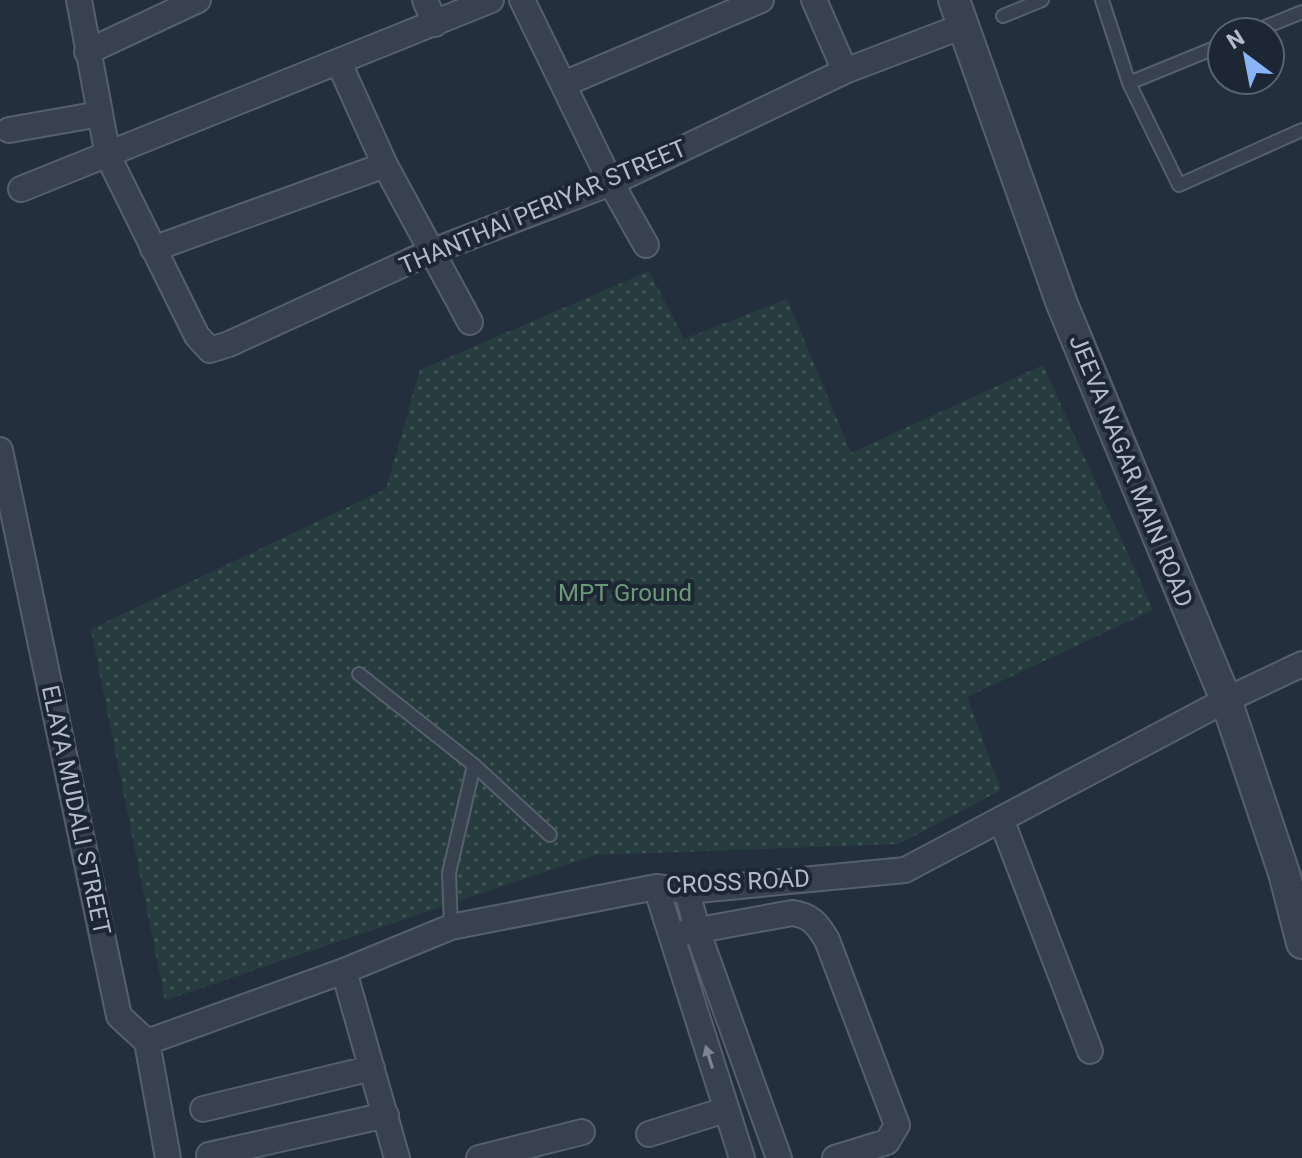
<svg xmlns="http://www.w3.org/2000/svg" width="1302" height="1158" font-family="Roboto,sans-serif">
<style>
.grass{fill:url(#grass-dots)}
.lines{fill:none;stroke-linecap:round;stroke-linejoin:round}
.service-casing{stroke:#565f6c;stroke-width:16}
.minor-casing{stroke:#565f6c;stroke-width:28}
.tertiary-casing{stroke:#565f6c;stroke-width:34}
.service{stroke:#38414e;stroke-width:12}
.minor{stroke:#38414e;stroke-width:24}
.tertiary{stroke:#38414e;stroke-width:30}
.oneway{fill:#7c8592}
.labels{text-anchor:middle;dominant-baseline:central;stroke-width:8;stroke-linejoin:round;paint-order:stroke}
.street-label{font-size:24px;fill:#b4bcc9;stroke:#1d2633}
.park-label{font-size:24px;fill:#6b9a76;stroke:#1d2633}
</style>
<defs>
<pattern id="grass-dots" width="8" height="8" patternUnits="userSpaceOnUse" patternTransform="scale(2)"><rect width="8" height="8" fill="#263c3f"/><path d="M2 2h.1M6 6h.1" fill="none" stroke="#435659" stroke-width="1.8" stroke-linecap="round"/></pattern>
</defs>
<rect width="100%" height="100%" fill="#242f3e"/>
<path class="grass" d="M649,271l35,68 103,-40 64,154 192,-88 110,245 -186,87 34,93 -102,54 -303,11 -431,145 -74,-371 295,-140 34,-119z"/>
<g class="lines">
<g class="service-casing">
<path id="service" d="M1102,0l27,83 50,102 123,-55
M1003,16l39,-16
M1253,32l49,-20
M1129,83l93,-38
M359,674l115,91 -25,108 2,54
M474,765l76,70"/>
</g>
<g class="minor-casing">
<path id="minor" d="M79,0l29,156 89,180 13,14 19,-6 201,-92 181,-69 234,-112 118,-45
M425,0l10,24
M522,0l89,183 35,62
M814,0l31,71
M87,52l111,-52
M339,63l46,102 85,157
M564,84l197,-84
M9,130l91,-16
M21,189l470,-189
M153,249l232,-84
M0,450l119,566 28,26 21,116
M1001,819l89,232
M656,887l86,271
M687,891l11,42 81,225
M672,935l120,-22c19,2 26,12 35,27l70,185 -10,17 -52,16
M344,971l53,187
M147,1042l197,-71 107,-44 205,-40 31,4 218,-21 321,-170 76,-36
M203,1109l169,-41
M649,1134l76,-24
M209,1155l177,-40
M479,1158l103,-26"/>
</g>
<g class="tertiary-casing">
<path id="tertiary" d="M954,0l108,304 164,396 58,173 18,70"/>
</g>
<use href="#service" class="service"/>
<use href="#minor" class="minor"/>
<use href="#tertiary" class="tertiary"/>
</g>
<defs><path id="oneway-solid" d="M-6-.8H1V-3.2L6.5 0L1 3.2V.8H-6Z" transform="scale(2)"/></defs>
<use class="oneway" href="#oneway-solid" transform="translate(709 1057) rotate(-107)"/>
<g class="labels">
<g class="street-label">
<text transform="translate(543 207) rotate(-23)">THANTHAI PERIYAR STREET</text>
<text transform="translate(1131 471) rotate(68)">JEEVA NAGAR MAIN ROAD</text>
<text transform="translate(76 810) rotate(78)">ELAYA MUDALI STREET</text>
<text transform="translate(738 882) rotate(-3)">CROSS ROAD</text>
</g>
<g class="park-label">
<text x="625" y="593">MPT Ground</text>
</g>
</g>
<g transform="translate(1246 56) rotate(328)"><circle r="38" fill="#1d2633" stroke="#59626f" stroke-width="2"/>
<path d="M0-6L14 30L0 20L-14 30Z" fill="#8ab4f8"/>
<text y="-12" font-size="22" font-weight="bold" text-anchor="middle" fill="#b4bcc9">N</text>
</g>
</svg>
